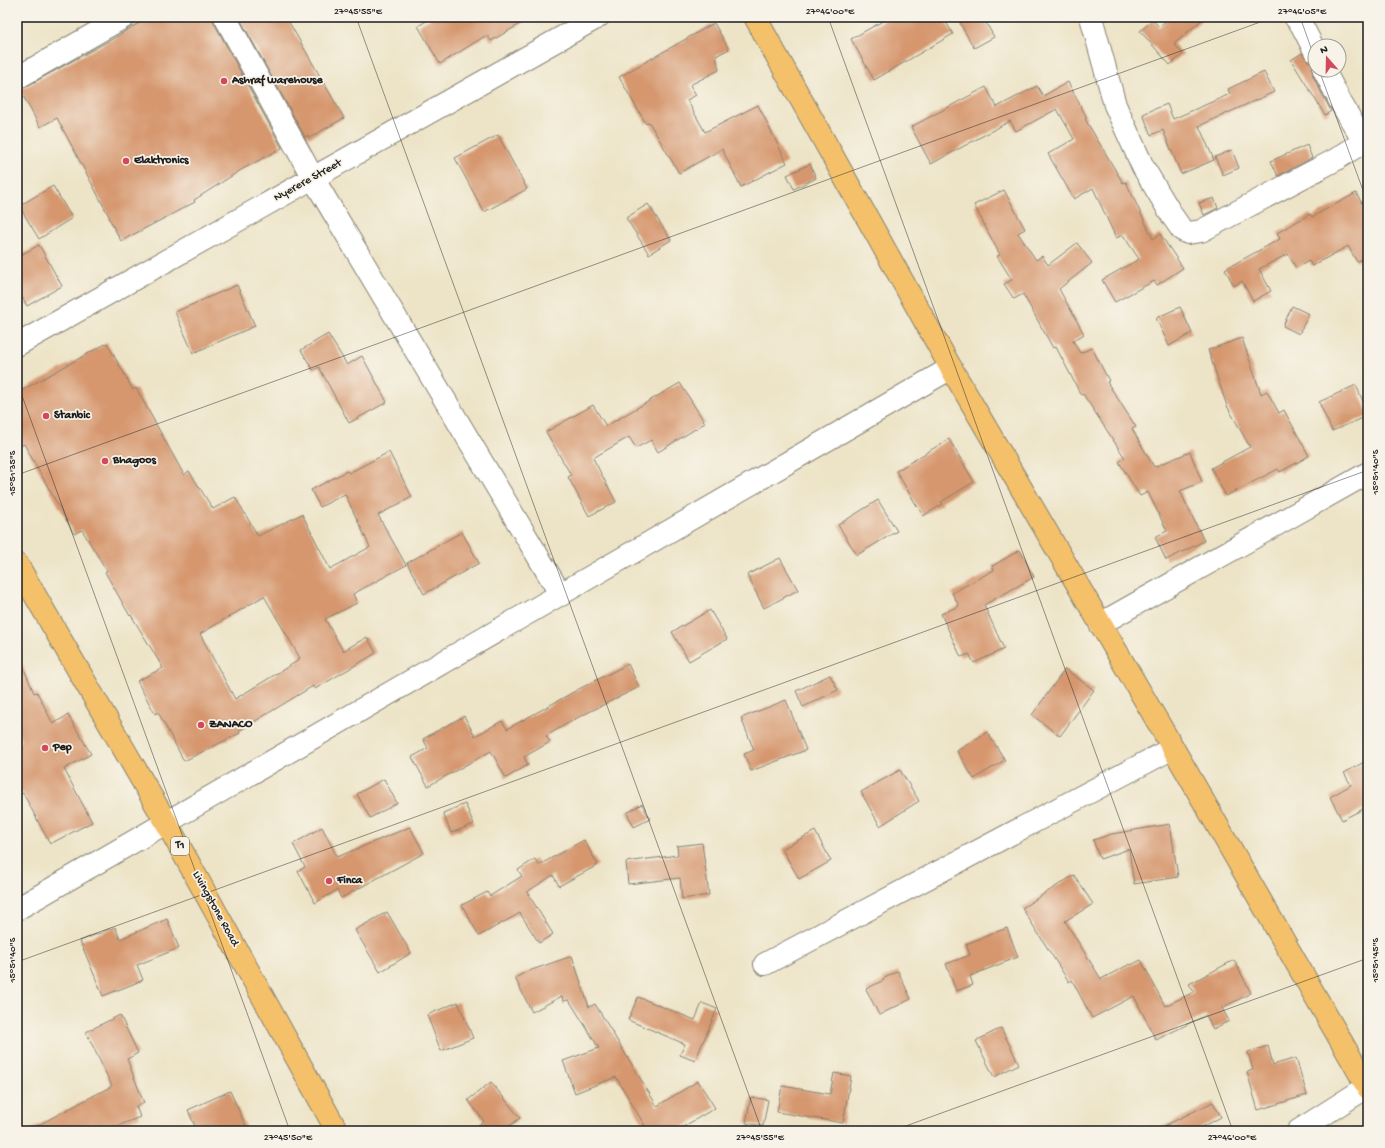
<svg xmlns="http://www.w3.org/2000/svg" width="1385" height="1148" font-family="'Gochi Hand',sans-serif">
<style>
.building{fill:#d6976e;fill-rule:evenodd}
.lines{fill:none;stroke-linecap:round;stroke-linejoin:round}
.minor-casing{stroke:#848072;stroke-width:24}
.major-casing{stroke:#848072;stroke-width:24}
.highway-casing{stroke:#848072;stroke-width:24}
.minor{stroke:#fff;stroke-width:22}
.major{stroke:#f4c16a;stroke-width:22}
.highway{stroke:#f4c16a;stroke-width:22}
.ticks{fill:none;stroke:#1c1c1c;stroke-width:1;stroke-opacity:0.45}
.poi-dot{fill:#d1495b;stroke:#f7f3e8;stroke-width:1.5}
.labels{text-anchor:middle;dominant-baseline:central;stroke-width:3.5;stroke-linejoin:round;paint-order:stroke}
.shield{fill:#f7f3e8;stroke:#5e5c59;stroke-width:1}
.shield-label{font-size:11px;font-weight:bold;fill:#1c1c1c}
.poi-label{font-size:12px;font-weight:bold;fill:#1c1c1c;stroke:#f7f3e8;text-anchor:start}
.street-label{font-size:12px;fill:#1c1c1c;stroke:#f7f3e8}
.neatline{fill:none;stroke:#1c1c1c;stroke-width:1.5}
.ticks-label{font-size:10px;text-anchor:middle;fill:#1c1c1c}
</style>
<rect width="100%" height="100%" fill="#f7f3e8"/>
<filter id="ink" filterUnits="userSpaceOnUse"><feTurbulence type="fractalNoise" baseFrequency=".025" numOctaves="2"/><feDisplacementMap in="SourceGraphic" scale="8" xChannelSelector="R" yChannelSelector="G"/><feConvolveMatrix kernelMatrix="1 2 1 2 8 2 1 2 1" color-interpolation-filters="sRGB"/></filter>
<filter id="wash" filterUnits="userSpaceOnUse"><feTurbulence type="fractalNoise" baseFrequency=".012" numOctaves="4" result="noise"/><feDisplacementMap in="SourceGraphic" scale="16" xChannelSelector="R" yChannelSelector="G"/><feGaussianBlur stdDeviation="0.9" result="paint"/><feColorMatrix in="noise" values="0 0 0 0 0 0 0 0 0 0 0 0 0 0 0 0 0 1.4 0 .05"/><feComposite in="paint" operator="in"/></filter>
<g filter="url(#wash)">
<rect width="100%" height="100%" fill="#ede4c7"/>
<g id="blocks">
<path class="building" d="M149,17h64l1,6 68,125 -41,22 -47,30 1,2 -74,39 -12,-23h1l-53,-100 -17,9 -20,-37 94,-52z
M239,17h47l58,101 -35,20 -1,-3 -3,2z
M433,17h99l-41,24 -4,-6 -47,29 -22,-38z
M890,17h53l10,17 -79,46 -23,-41z
M972,17h11l11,20 -20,11 -14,-25z
M1170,17h35l-31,27 9,10 -13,11 -30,-34 13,-11 6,7z
M714,23l15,26 -13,7 3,14 -29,15 6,10 -9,5 18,32 53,-27 29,58 -46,24 -19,-38 -43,24 -30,-51 -3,2 -27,-47z
M1302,53l6,8 6,2 -2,6 1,7 18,35 -6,4 -34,-55z
M1264,72l10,20 -75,34 15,34 -33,14 -18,-44 -12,5 -8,-21 24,-10 6,15 57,-25 -2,-5z
M1068,82l19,36 -2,1 38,64 3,-1 27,57 7,-5 23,34 -26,17 -3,-4 -39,21 -13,-22 37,-21 -16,-24 -7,3 -23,-50 -19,11 -26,-45 26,-15 -17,-30 -41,22 -6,-10 -79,43 -20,-37 75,-40 11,20 40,-21 6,10z
M498,135l29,54 -43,23 -29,-54z
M1307,145l5,13 -34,18 -7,-15z
M1232,150l7,18 -16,7 -8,-18z
M810,164l6,14 -22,11 -7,-14z
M53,186l19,32 -33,21 -20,-33z
M1004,190l21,39 -7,4 18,27 6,-4 6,9 29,-22 15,20 -33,26 25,45 -11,7 7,12 12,-5 17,33 -2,1 29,45 -4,2 22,38 36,-15 12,30 -22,9 24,50 -38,19 -11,-23 12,-6 -19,-39 -8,4 -21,-34 6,-4 -42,-64 -2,1 -25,-48 -3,1 -30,-54 -9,5 -10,-15 8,-4 -15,-24 3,-1 -26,-50z
M1356,193l12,21v41l-11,7 -9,-16 -36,20 -3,-5 -13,7 -8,-14 -29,15 12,22 -18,10 -11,-20 -8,5 -9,-17 55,-30 -3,-6 33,-19 2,3z
M1214,198l4,10 -14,7 -5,-12z
M648,204l23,36 -22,14 -23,-36z
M39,245l23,41 -35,20 -10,-18v-31z
M237,285l18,41 -62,27 -18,-41z
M1292,306l17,8 -10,20 -16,-8z
M1180,307l12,26 -23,13 -13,-28z
M328,334l19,31 15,-9 25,46 -38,21 -30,-56 -6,3 -12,-20z
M1242,338l19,56 6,-3 12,22 5,-3 25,46 -29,16 -2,-3 -52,27 -15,-28 39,-21 -23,-41 -19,-56z
M107,343l26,47 3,-2 48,87 5,-4 24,38 22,-12 23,39 44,-22 28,55 40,-22 -25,-53 -25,13 -9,-17 36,-19 2,2 40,-21 23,45 -34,18 28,50 -53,29 4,9 -32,16 18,32 24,-14 9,16 -61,36 -2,-3 -74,45 1,2 -56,28 -26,-49 -3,2 -18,-33 26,-13 -32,-53 -1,1 -25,-44 2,-1 -25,-41 -8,4 -50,-90 -7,4v-55zM264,596l36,62 -2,1 1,1 -64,39 -35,-65z
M680,383l25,40 -47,29 -7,-12 -15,8 -7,-11 -36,21 23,44 -27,14 -21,-39 3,-2 -25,-43 47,-27 13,21z
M1356,385l12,28v3l-36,15 -13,-29z
M949,439l25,43 -33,20 2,2 -20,12 -27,-45z
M878,500l19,31 -40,24 -19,-30z
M462,532l17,31 -55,31 -17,-31z
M1020,550l14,27 -50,28 20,44 -30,14 -5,-9 -8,3 -20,-43 18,-8 -7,-13 42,-23 -2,-4z
M780,558l18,32 -34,18 -17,-33z
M710,610l17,29 -38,22 -17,-29z
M17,652l17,41 3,-1 16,32 15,-9 23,39 -27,15 28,53 -42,22 -27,-51 -6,3v-52l5,-3 -5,-11z
M628,664l11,23 -62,31 -31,18 4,6 -26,15 4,8 -22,13 -15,-27 -63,35 -16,-29 16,-9 -5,-9 41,-23 11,20 27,-15 5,8 72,-40z
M1065,669l29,21 -34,46 -28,-21z
M830,675l8,15 -35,17 -7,-16z
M786,700l20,50 -55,21 -7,-17 10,-4 -13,-32z
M987,732l18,28 -31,19 -17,-28z
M1368,760v58l-5,-9 -21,11 -12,-23 21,-12 -7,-12z
M900,770l19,31 -39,25 -19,-34z
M384,779l13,24 -27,15 -13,-24z
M465,804l9,20 -23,9 -8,-20z
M642,804l8,15 -16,8 -7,-14z
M1170,824l8,53 -44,7 -5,-35 -29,10 -7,-19 19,-6z
M322,827l15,30 73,-30 14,26 -83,45 -4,-8 -22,13 -17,-32 7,-4 -12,-23z
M815,831l16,30 -32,18 -17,-30z
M584,840l14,25 -39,21 -6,-11 -26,17 26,42 -14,9 -19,-30 -41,23 -17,-31 25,-13 3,4 32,-20 -4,-6 17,-11 4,6z
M702,843l7,52 -27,4 -2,-21 -52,6 -2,-22 52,-7 -1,-9z
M1074,875l19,29 -28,17 36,58 29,-15 1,1 10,-5 24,46 29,-14 -5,-8 45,-24 17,33 -29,15 7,13 -16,8 -7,-14 -50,25 -22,-44 -42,22 -20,-38 -3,2 -47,-74z
M387,912l24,41 -31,19 -25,-42z
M167,919l12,29 -42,17 6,15 -40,16 -23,-55 35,-14 5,12z
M1007,928l11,29 -48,19 3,9 -17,6 -10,-27 24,-9 -4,-11z
M572,956l17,51 6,-3 62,102 41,-25 17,27 -39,23h-28l-32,-54 -41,16 -12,-32 36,-13 -30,-48 -6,1 -1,-5 -30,16 -17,-34 11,-6z
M898,971l13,28 -32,16 -13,-26 18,-9 -1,-1z
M638,997l57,23 7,-17 15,6 -22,52 -15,-6 5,-11 -57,-24z
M458,1002l15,36 -32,13 -14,-36z
M120,1015l18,38 -11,6 17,44 -8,3 4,11 -35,14h-78l85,-45 -26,-54z
M1001,1028l18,36 -25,13 -18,-36z
M1268,1046l5,19 23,-7 11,37 -49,15 -11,-38 6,-2 -5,-18z
M834,1073l17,3 -8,47 -66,-11 5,-26 48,8z
M491,1082l29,36 -17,13h-32l13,-10 -16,-21z
M230,1091l18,40h-51l-9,-21z
M751,1097l17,3 -5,26 -17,-3z
M1213,1102l8,15 -26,14h-41z"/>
</g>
</g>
<g filter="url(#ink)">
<use href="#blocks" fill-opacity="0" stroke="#848072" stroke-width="1"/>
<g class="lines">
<g class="minor-casing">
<path id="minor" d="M225,17l88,161 248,417
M1091,17l24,88 28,62 30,50 9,13 6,3 13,-2 32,-17 102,-54 33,-21
M1295,17l6,7 14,27
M1324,70l17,33 23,39
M17,78l107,-61
M17,345l581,-328
M1100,624l268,-151
M17,909l934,-541
M765,964l408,-216
M1298,1131l69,-44"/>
</g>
<g class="major-casing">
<path id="major" d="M755,17l196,351 222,380 195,340"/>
</g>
<g class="highway-casing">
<path id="highway" d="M17,564l149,258 171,309"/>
</g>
<use href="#minor" class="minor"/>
<use href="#major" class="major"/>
<use href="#highway" class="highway"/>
</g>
</g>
<path class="ticks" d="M356,17l406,1114M828,17l405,1114M1300,17l15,42M1319,70l49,134M17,382l273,749M17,475l1257,-458M17,962l1351,-492M892,1131l476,-173"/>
<g class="poi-dot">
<circle cx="224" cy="81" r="4"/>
<circle cx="126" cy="161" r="4"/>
<circle cx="46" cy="416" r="4"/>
<circle cx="105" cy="461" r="4"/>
<circle cx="201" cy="725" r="4"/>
<circle cx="45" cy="748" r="4"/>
<circle cx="329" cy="881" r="4"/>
</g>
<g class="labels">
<rect class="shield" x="171" y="837" width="18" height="18" rx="3"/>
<g class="shield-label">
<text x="180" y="846">T1</text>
</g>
<g class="poi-label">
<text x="232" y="81">Ashraf warehouse</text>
<text x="134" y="161">Elaktronics</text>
<text x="54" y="416">Stanbic</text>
<text x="113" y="461">Bhagoos</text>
<text x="209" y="725">ZANACO</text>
<text x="53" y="748">Pep</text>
<text x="337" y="881">Finca</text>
</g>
<g class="street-label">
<text transform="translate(308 181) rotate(-29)">Nyerere Street</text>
<text transform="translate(215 909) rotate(61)">Livingstone Road</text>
</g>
</g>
<rect width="1385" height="1148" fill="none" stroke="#f7f3e8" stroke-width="44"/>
<g transform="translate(1327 58) rotate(340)"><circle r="19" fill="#f7f3e8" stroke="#9f9d96"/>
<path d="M0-3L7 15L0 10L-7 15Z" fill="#d1495b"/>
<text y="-6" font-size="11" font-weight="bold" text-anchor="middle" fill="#1c1c1c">N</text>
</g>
<rect x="22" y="22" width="1341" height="1104" class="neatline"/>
<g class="ticks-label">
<text x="358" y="14">27°45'55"E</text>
<text x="830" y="14">27°46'00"E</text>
<text x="1302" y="14">27°46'05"E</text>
<text transform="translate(1374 472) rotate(-90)" y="4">15°51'40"S</text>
<text transform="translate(11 473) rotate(-90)" y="4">15°51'35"S</text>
<text transform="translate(1374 960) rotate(-90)" y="4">15°51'45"S</text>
<text transform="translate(11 960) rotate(-90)" y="4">15°51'40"S</text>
<text x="288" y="1140">27°45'50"E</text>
<text x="760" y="1140">27°45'55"E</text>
<text x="1232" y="1140">27°46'00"E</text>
</g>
</svg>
